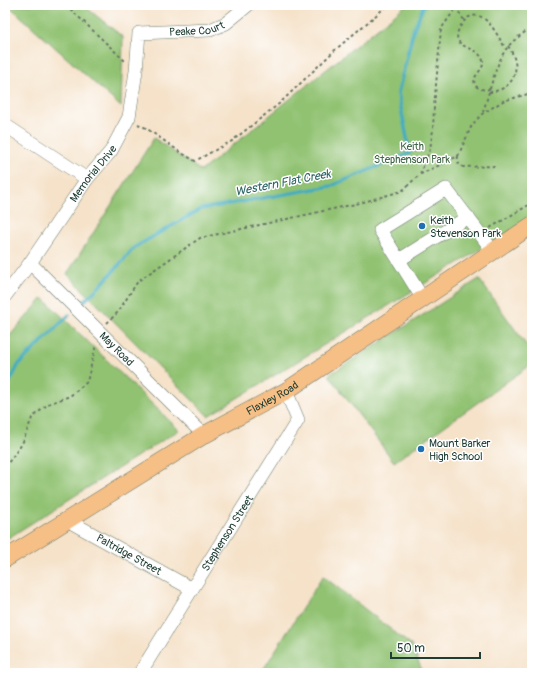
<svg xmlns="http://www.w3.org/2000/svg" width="537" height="678" font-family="Pangolin,sans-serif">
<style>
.green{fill:#91c272;stroke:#588053}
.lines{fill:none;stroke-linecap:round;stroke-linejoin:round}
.stream{stroke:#40acbf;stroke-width:3.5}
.minor-casing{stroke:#6a7768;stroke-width:14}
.major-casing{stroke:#6a7768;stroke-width:18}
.path{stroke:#6a7768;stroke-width:2;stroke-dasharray:3 3;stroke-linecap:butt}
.minor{stroke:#fff;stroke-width:13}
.major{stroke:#f5bf86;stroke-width:17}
.poi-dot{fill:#1f6fb2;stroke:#fff;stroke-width:1.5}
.labels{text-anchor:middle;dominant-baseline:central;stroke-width:3;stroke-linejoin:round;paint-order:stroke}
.street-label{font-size:11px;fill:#1f3d34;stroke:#fff}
.park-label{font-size:11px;fill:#416547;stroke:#fff}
.poi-label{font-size:11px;fill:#1f3d34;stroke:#fff;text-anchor:start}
.water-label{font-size:12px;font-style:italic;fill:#2b6465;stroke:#fff}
</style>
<rect width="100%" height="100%" fill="#fff"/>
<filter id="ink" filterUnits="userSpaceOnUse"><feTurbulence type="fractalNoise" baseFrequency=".025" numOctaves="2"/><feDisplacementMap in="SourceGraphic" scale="8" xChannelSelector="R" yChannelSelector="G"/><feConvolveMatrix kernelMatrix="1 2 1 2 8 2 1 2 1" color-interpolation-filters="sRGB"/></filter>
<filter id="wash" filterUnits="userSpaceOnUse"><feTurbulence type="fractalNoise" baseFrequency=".012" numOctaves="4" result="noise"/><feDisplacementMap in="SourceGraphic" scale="16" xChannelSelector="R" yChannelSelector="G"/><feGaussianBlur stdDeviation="0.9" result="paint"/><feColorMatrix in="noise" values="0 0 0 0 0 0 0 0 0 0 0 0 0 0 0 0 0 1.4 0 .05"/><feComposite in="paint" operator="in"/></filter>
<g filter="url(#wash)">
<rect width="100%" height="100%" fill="#f5e2c9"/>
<path class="green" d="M8,5h75l40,32 -2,70z
M406,5h126v213l-324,198 -141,-142 87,-136 47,33z
M479,279l53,74v11l-138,98 -65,-87z
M43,298l136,132 -174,110v-199z
M323,576l89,70 11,27h-162z"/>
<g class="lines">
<path class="stream" d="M83,302l18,-17 34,-38 66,-38 130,-23 79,-33 -12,-60 16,-65 10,-23
M5,391l14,-27 50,-49"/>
</g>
</g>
<g filter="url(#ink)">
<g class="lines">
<g class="minor-casing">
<g id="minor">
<path d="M5,125l82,54"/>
<path d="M399,260l69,-43"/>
<path id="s1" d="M30,263l174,172"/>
<path id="s2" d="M5,296l25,-33 57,-84 24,-28 18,-34 7,-46 3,-38 71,-3 16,-7 22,-18"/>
<path d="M423,299l-43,-69 66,-41 47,62"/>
<path id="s3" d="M67,520l125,69"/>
<path id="s4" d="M140,673l52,-84 106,-169 -12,-29"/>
</g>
</g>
<g class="major-casing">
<g id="major">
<path id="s5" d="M5,559l199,-124 82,-44 246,-166"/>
</g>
</g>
<path class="path" d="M66,5l59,56
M456,7l5,9 4,5
M490,89c-5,1 -10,1 -14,-3 -7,-10 9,-15 7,-25 -3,-15 -31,-11 -25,-30 2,-5 6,-10 9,-13 4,-2 8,-3 12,-2 11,3 21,24 27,33
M489,92c26,-2 34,-25 19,-46
M483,112c6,-18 13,-50 24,-64 6,-8 16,-15 25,-20
M138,124l8,4 34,24 15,9 37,-20 48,-38 55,-53 53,-45
M458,156c-1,6 0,8 5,11l33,-1
M420,174l10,-25 3,-19 1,-23 7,-78 17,-24
M490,228l42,-25
M107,323l11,-11 20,-31 62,-43 160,-35 42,-12 17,-16 39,-19 14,-31 10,-11 21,-13 29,-8
M5,467l17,-23 10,-26 16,-14 22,-8 17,-14 9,-37"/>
<use href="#minor" class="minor"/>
<use href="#major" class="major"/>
</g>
</g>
<g class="poi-dot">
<circle cx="422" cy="226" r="4"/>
<circle cx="421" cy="449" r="4"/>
</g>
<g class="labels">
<g class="street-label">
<text stroke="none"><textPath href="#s2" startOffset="361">Peake Court</textPath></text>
<text stroke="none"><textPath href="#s2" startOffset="151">Memorial Drive</textPath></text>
<text stroke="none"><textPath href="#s1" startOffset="122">May Road</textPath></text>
<text stroke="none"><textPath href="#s5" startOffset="312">Flaxley Road</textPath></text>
<text stroke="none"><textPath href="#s4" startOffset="165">Stephenson Street</textPath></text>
<text stroke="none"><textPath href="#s3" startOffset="71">Paltridge Street</textPath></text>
</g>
<g class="park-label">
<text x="412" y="146">Keith<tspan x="412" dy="13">Stephenson Park</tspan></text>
</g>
<g class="poi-label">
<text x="430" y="220">Keith<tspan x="430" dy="13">Stevenson Park</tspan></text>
<text x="429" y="443">Mount Barker<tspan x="429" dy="13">High School</tspan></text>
</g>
<g class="water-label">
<text transform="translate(283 183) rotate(-11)">Western Flat Creek</text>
</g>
</g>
<rect width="537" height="678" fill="none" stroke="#fff" stroke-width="20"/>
<path d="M391 652v6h89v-6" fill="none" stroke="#1f3d34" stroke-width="2"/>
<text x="397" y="652" font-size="12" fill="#1f3d34" stroke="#ffffff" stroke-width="3" paint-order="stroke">50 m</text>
</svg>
